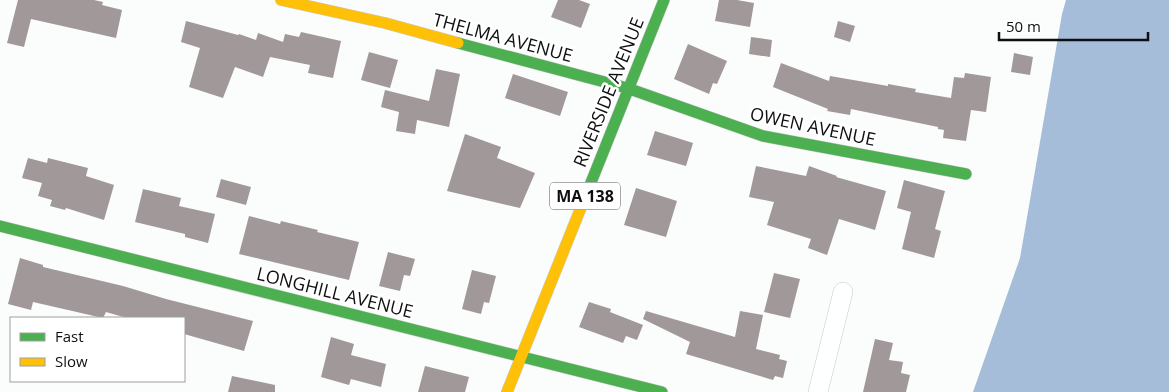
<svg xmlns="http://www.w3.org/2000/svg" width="1169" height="392" font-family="'Open Sans',sans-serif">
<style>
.water{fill:#a5bdd9}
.building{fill:#a19899}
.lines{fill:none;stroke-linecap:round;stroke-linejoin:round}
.street-casing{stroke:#c7c8ca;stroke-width:20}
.fast-casing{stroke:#c7c8ca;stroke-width:12}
.slow-casing{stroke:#c7c8ca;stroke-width:12}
.street{stroke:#feffff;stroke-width:19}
.fast{stroke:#4caf50;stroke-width:11}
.slow{stroke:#ffc107;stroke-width:11}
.labels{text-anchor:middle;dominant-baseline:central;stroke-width:5;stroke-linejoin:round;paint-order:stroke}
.shield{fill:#fff;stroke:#565759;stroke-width:1}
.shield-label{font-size:16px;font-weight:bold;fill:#0d0f12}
.street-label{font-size:18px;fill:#0d0f12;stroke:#fff}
</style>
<rect width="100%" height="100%" fill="#fbfcfc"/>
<path class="water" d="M1066,0h103v392h-196l47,-134 42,-244z"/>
<path class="building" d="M18,0h76l9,2 -1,3 20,5 -6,28 -85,-19 -7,28 -17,-4z
M558,0h21l11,4 -9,24 -30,-11z
M719,0h18l17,3 -4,24 -35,-6z
M186,21l52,14 1,-1 17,6 2,-7 25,9 2,-8 14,3 2,-5 40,9 -8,37 -25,-5 2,-8 -40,-8 -7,20 -28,-10 -12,31 -34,-11 11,-39 -19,-6z
M838,21l17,5 -5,16 -16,-5z
M751,37l21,3 -2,17 -21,-3z
M688,44l39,17 -10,23 -4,-1 -4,11 -35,-15z
M369,52l29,8 -8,28 -29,-8z
M1014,53l19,4 -3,18 -19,-3z
M781,63l48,18 1,-5 58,10v-2l28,5 -1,3 36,6 3,-21 10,1 1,-5 26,4 -5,35 -15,-2 -5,31 -23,-3 1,-8 -6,-1v-2l-87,-18 -1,6 -23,-4 1,-2 -55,-22z
M436,69l24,5 -11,53 -32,-7 -2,14 -19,-3 3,-19 -18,-5 4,-17 44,11z
M513,74l55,18 -8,24 -55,-18z
M655,131l38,12 -7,23 -39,-11z
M465,134l36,13 -4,11 38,15 -15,35 -73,-17z
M28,158l19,5 1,-5 40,10 -2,8 28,9 -10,35 -38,-12 -1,2 -15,-4 2,-6 -14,-4 4,-13 -20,-5z
M756,166l50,10 3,-10 28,10 -1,1 50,14 -11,39 -36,-11 -12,36 -19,-7 3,-9 -44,-14 7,-23 -25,-5z
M221,179l30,8 -5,18 -30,-8z
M904,180l41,11 -10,38 6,2 -7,27 -32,-9 9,-37 -14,-4z
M636,188l41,13 -11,36 -42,-12z
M143,189l38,9 -2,8 36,8 -7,29 -23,-6v-3l-50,-12z
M249,216l31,8 1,-3 37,9 -1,2 42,10 -10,38 -110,-26z
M388,252l27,7 -5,17 -6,-1 -4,16 -21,-5z
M20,258l23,7v2l80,19 43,13 87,22 -9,30 -60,-17v-16h-57l-21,-6 -3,6 -70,-16 -2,8 -23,-6z
M472,270l24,6 -7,27 -5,-1 -3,12 -19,-5z
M774,273l26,6 -10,39 -26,-6z
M589,302l22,7 -1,3 33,13 -6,15 -11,-4 -3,7 -44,-16z
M646,311l89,26 5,-26 23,4 -7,34 24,6 -1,4 8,2 -4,17 -8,-2 -2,4 -87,-26 4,-12 -47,-23z
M331,337l23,7 -3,11 35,9 -5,23 -30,-8 -2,6 -28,-8z
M875,339l18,4 -4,17 14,2 -2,11 9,2 -4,17h-43z
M425,366l44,11 -4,15h-47z
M232,376l43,9v7h-47z"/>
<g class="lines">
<g class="street-casing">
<path id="street" d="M818,392l25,-100"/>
</g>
<g class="fast-casing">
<path id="fast" d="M458,43l169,45 136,48 203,38
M582,205l82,-205
M0,226l662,166"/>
</g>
<g class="slow-casing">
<path id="slow" d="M281,0l104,23 73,20
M507,392l75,-187"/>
</g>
<use href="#street" class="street"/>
<use href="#fast" class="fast"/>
<use href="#slow" class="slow"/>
</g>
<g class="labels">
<rect class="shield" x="550" y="182.5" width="70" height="27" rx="4"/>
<g class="shield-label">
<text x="585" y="196">MA 138</text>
</g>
<g class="street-label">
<text transform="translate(503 37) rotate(15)">THELMA AVENUE</text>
<text transform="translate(608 92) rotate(-68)">RIVERSIDE AVENUE</text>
<text transform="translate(813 126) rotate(12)">OWEN AVENUE</text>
<text transform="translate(335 292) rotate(14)">LONGHILL AVENUE</text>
</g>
</g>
<rect x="10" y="317" width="175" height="65" fill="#ffffff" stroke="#9e9fa0"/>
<rect x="20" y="333" width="25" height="8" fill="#4caf50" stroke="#9e9fa0"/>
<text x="55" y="342" font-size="15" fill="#0d0f12">Fast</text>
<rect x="20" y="358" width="25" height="8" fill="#ffc107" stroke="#9e9fa0"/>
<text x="55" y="367" font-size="15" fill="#0d0f12">Slow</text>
<path d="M999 32v8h149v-8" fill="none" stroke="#0d0f12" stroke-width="2.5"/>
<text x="1006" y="32" font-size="15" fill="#0d0f12" stroke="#ffffff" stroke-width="4" paint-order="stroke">50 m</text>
</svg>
